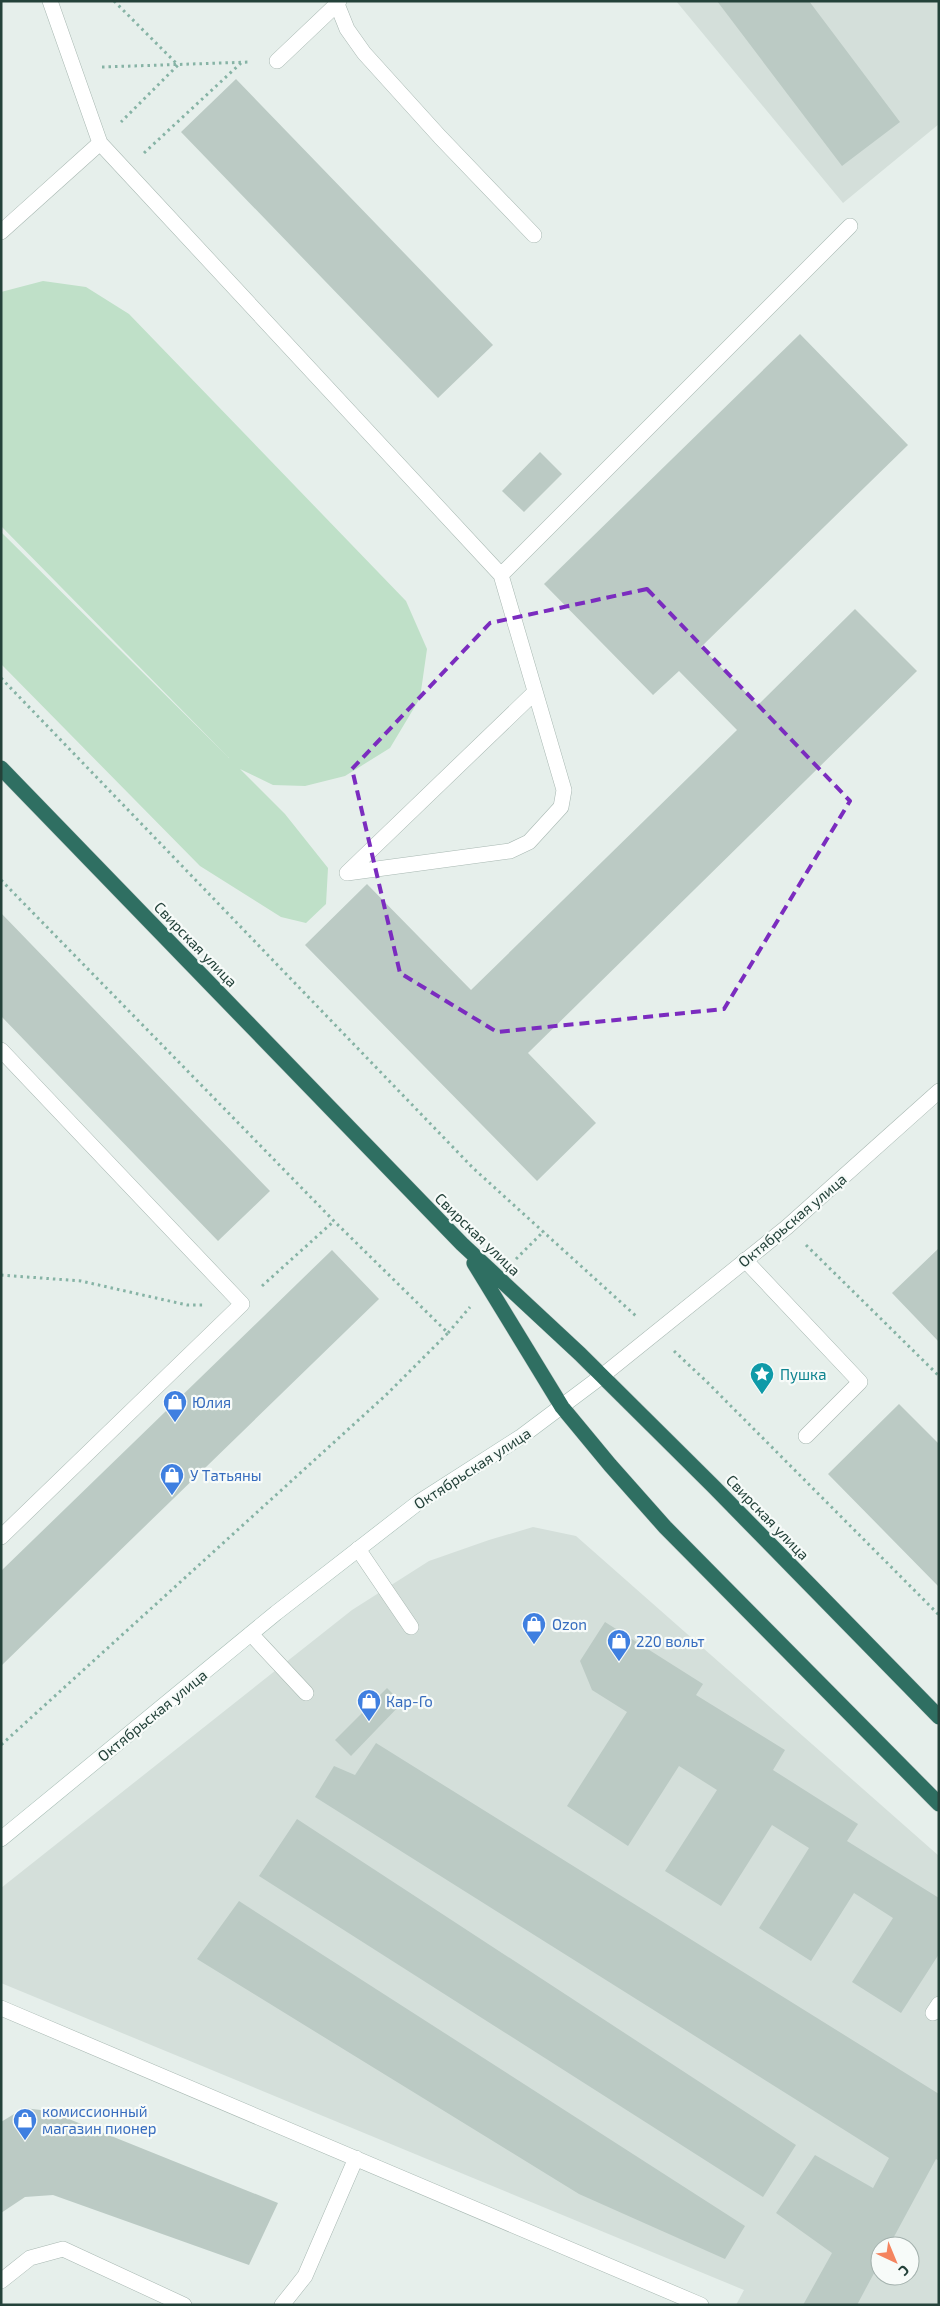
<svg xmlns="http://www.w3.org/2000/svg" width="940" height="2306" font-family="'Exo 2',sans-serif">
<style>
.built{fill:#d4dfda;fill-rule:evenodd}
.green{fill:#bfe0c8}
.building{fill:#bbcac4}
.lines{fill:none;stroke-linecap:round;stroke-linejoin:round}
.lane-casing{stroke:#a8b8b2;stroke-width:16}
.street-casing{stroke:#a8b8b2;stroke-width:16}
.secondary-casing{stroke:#a4bbb3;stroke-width:16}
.highway-casing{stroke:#c2cac8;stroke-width:16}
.path{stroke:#86b3a5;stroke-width:3;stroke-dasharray:2.5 4;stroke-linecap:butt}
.lane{stroke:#fff;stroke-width:15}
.street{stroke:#fff;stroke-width:15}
.secondary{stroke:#fff;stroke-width:15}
.highway{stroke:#2f6f62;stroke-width:15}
.marked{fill:none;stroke:#7b2cbf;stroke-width:4;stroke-dasharray:10 6;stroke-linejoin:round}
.labels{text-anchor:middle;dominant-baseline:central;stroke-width:4.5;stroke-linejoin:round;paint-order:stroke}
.street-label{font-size:15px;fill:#24423a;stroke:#f7fbf9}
.culture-label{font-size:15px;fill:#0d838f;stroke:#f7fbf9;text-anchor:start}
.shop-label{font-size:15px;fill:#366cbe;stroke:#f7fbf9;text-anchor:start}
</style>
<rect width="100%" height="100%" fill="#e6efeb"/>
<path class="built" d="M676,1h263v123l-96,79z
M533,1527l43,9 363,320v449h-203l8,-15 -743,-307v-95l351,-278 77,-49 60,-21zM880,2246h30v30h-30z"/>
<path class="green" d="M43,281l43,6 43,27 277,287 21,48 -7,49 -30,50 -45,28 -40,10 -32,-1 -33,-16 45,45 43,54 -2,36 -20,19 -25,-6 -81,-51 -199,-202v-132l228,226 -228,-232v-234z"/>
<path class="building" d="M717,1h92l91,121 -58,44z
M236,79l257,266 -55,53 -257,-266z
M800,334l108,111 -207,202 57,58 97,-96 62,62 -389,382 68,70 -59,58 -232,-236 62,-61 104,106 266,-260 -58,-59 -26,24 -109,-111z
M540,452l22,22 -38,38 -22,-21z
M1,913l269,278 -52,50 -217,-225z
M939,1248v94l-47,-49z
M332,1250l47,49 -378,367v-95z
M899,1404l40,40v143l-111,-113z
M605,1622l98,62 -7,11 89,55 -12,20 85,54 -11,17 92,57v56l-38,59 -49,-31 41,-64 -39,-25 -43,68 -52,-33 50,-80 -37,-23 -51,81 -56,-35 52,-81 -38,-24 -51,80 -61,-40 60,-94 -35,-22 -12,-29z
M387,1688l15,15 -51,53 -16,-16z
M376,1743l563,351v67l-3,-2 -47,87h-9v16l-23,43h-54l29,-52 -56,-40 39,-58 58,33 16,-30 -574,-361 19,-31 21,9z
M297,1819l499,326 -33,52 -504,-321z
M239,1901l506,325 -20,33 -146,-65 -382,-235z
M24,2108l25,3 229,92 -29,62 -196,-70 -28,2 -24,16v-91z"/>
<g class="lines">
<g class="lane-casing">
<path id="lane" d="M50,1l50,142
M339,1l-2,3 10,25 17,24 76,84 94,98
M277,61l60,-57
M1,232l99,-89 401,432 63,215 -3,17 -32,35 -19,9 -163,22 188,-181
M501,575l349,-349
M1,1050l241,254 -241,233
M745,1260l115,122 -54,54
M358,1549l53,78
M251,1634l55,59
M1,2008l700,297
M933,2013l6,-9
M1,2281l29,-23 33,-9 121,56
M282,2305l23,-29 51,-118"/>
</g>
<g class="street-casing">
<path id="street" d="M602,1376l185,-149 152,-136"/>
</g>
<g class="secondary-casing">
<path id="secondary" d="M1,1839l275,-226 143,-111 103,-66 80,-60"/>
</g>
<g class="highway-casing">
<path id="highway" d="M1,768l461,476 118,110 134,133 225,230
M474,1263l88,144 48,58 55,62 274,277"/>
</g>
<path class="path" d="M114,1l64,64 -57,57
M102,67l149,-5
M144,153l97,-90
M1,678l472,490 163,148
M1,880l333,341 114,112 -62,62 -385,350
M806,1245l133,131
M516,1259l28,-28
M1,1275l80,6 106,24h16
M262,1286l72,-65
M448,1333l22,-26
M674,1351l32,30 233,234"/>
<use href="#lane" class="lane"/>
<use href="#street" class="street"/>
<use href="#secondary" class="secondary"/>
<use href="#highway" class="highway"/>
</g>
<path class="marked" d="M647,589l203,212 -126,208 -227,23 -97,-59 -48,-204 138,-146z"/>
<defs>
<g id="sight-pin" transform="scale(1.25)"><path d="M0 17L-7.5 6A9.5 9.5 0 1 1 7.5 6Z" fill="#0f9aa8" stroke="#f7fbf9"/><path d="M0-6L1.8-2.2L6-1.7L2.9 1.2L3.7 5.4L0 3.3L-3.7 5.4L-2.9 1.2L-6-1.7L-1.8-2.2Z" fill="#fff"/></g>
<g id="shop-pin" transform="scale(1.25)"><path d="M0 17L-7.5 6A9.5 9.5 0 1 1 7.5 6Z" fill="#3f7fe0" stroke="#f7fbf9"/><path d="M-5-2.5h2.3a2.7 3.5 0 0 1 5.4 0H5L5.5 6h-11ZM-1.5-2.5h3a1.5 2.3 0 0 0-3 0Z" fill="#fff"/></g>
</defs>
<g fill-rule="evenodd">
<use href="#sight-pin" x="762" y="1374"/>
<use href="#shop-pin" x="175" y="1402"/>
<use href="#shop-pin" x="172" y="1475"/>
<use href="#shop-pin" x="534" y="1624"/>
<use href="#shop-pin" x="619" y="1641"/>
<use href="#shop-pin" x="369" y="1701"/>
<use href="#shop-pin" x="25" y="2120"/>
</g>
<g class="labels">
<g class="street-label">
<text transform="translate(196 944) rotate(46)">Свирская улица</text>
<text transform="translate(792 1220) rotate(-40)">Октябрьская улица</text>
<text transform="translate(478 1234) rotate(44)">Свирская улица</text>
<text transform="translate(472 1468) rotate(-33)">Октябрьская улица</text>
<text transform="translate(768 1517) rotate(46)">Свирская улица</text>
<text transform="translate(152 1715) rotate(-39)">Октябрьская улица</text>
</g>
<g class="culture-label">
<text x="780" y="1374">Пушка</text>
</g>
<g class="shop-label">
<text x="192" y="1402">Юлия</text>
<text x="190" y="1475">У Татьяны</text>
<text x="552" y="1624">Ozon</text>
<text x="636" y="1641">220 вольт</text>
<text x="386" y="1701">Кар-Го</text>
<text x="42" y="2111">комиссионный<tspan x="42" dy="17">магазин пионер</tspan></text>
</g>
</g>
<rect width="940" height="2306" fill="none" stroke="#24423a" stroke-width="5"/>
<g transform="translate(895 2261) rotate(136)"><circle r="24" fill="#f7fbf9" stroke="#a3b1ad"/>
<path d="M0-4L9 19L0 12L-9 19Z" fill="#f4845f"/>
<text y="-8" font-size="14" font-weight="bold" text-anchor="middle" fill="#24423a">С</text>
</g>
</svg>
